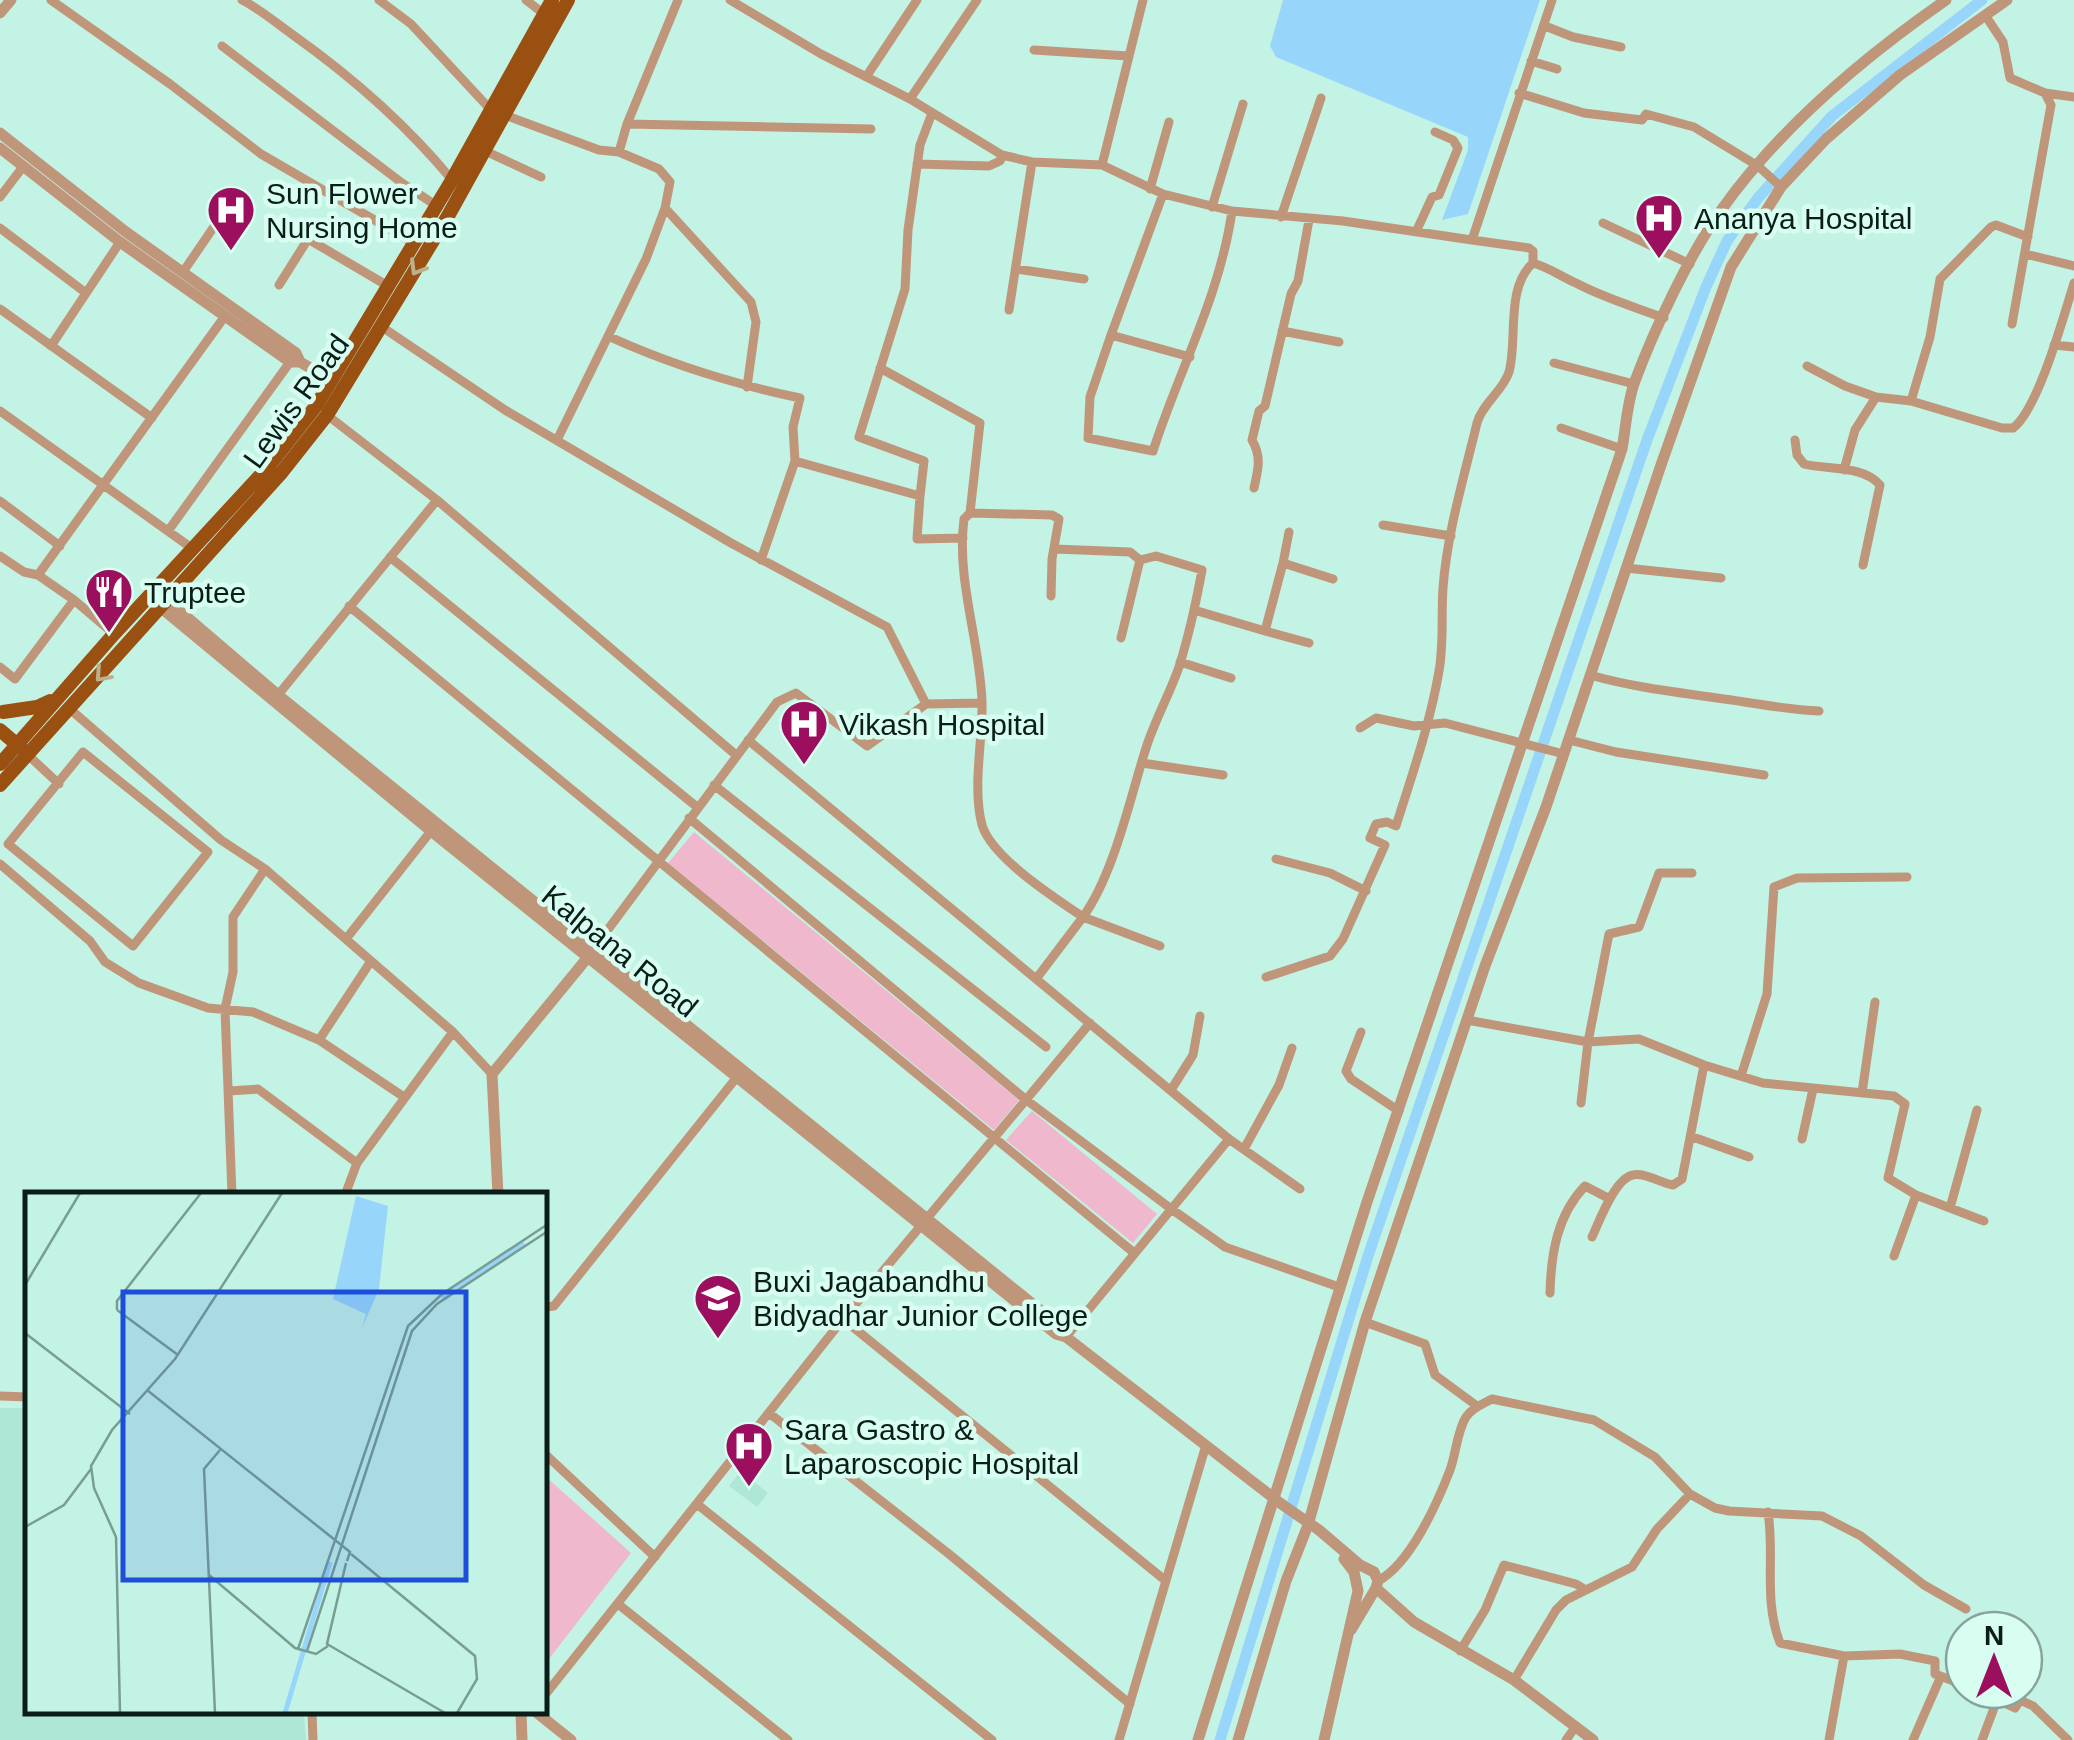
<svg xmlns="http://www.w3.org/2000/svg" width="2074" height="1740" font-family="Arial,sans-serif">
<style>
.built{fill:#afe7d6}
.green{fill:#efb8cd}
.water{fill:#97d6fa}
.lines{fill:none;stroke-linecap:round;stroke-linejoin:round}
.canal{stroke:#97d6fa;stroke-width:11}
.minor{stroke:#c0967b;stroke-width:9}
.tertiary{stroke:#c0967b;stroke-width:11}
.primary{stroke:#995011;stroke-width:14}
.oneway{stroke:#bcb08d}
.labels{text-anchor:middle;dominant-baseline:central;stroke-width:9;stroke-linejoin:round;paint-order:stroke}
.poi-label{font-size:30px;fill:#0a1d18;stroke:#d8fef2;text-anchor:start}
.street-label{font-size:30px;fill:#0a1d18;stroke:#d8fef2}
.inset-river{fill:none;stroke:#97d6fa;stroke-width:5}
.inset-road{fill:none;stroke:#799d92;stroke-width:2.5}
.view{fill:#1d4ed8;fill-opacity:0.15;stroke:#1d4ed8;stroke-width:5}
.inset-edge{fill:none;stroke:#0a1d18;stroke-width:5}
</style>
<rect width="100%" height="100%" fill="#c3f3e4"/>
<path class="built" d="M0,1408h27l1,304 276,1 2,27h-306z
M741,1471l27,22 -11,14 -28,-21z"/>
<path class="green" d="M694,832l325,268 -25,30 -326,-267z
M1032,1111l125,103 -24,29 -127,-103z
M545,1476l86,77 -86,111z"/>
<path class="water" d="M1283,0h257l-72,214 -26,6 26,-70v-13l-192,-80 -6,-11z"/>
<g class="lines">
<path class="canal" d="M1220,1740l148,-484 279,-816 59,-153 21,-46 31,-43 74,-82 150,-116"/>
<path class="minor" d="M51,0l119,84 91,70 153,89
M242,0c18,9 34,23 51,35 59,42 113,89 159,145
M379,0l32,24 79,85
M526,0l18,14
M730,0l91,54 89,45 92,56 30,7 70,3 61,29 69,17 111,10 129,19 80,-240
M1985,15l18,27 7,36 35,15 6,12 -39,219
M1545,26l28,11 48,10
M222,46l180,137 35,23
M1034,50l94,6
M1531,61l26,8
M866,77l51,-77
M1519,93l65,20 58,7 4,-6 48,13 64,39 23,21
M2045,93l29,4
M910,99l67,-99
M502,114l97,36 20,2 40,17 11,13 -5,26 -19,51 -89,181
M627,124l244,5
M483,150l58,27
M619,152l8,-28 51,-124
M917,164l72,2 11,-5 2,-6
M1102,165l41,-165
M1150,189l19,-67
M0,197l22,-29
M1212,207l31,-103
M665,208l86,94 5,20 -9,65
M1281,217l40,-119
M1603,223l87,41
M0,228l86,65
M1416,232l16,-35 7,-2 19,-47 -5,-8 -18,-8
M1472,240l57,8 4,3v12c17,5 27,13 43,20 28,15 59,24 88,35
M2025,254l49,12
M1016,269l68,10
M183,272l43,-63
M279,285l29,-46 80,47
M0,309l152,109
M1009,310l23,-148
M382,327l123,83 226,133 156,84 39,77 -59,42 -71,-53 -19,9 -188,253
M1282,331l57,11
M1111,335l52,-141
M610,337c62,28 123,47 190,61l-7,29 2,34 -34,99
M2054,345l20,2
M51,346l69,-104
M1190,357l-79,-22 -21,62 -2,41 65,13c26,-81 67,-155 79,-240
M1554,363l80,21
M1807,366l38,20 31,11 35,4 91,27h11c25,-18 51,-113 61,-145
M880,368l100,55 -10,90 -6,6c-8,61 16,122 18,183 1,39 -10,84 0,123 10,33 73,73 101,92l-47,62
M1911,401l19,-64 10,-58 51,-52 5,-2 32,12
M0,411l193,138
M327,415l110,85 299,255
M1561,428l61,21
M1795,440l2,15 7,9c23,6 60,1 76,21l-17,80
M795,461l125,35 4,-35 -65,-24 46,-148 3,-59 12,-85 12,-32
M1844,470l11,-40 21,-33
M1254,488c4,-18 8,-31 -2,-48l7,-29 6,-5 26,-112 7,-13 11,-61
M920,496l-3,43 46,-1
M0,501l60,45
M970,513l82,2 7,4 -7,40 -1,37
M1383,525l68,11
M168,531l122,-169
M1055,549l75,3 10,8 -19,78
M0,556l24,16 14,3 36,25
M390,557l307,250
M1140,560l16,-4 46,14c-6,33 -13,65 -23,97 -9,26 -23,51 -32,78 -17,52 -32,127 -64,172l77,29
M1283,563l6,-31
M1626,568l95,10
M38,575l187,-259
M349,606l784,646
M1194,610l71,21 18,-68 50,16
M1265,631l44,12
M1180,662l51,16
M0,667l15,12 59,-79 40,34
M1590,675c46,13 87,17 134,24 32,4 62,11 95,12
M278,695l159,-195
M926,704l56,-1
M71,710l150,130 44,29
M1360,728l16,-10 38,8 31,-3 119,31
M748,740l481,399 71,50
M1569,740l47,12 148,23
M83,752l125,100 -75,94 -125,-102z
M28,755l31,29
M1142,763l81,12
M714,785l332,262
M689,818l336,281 145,109 55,39 114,40
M1276,859l54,14 36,18
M0,864l90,77 15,21 34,21 69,25 45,4 66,28 85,57
M346,939l85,-108
M1266,977l64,-21 13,-17 42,-94 -15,-7 6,-14 11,-2 9,4c16,-51 34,-102 43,-155 5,-28 2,-55 4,-83 4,-55 21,-111 34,-165 5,-19 26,-32 32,-51 9,-33 -4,-84 24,-109
M1467,1020l121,22 51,-3 65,26 59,18 131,13 11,8 -17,74 28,17 68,26
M1361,1032l-15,39 5,8 48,32
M319,1040l52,-79
M1741,1076l26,-82 7,-107 23,-9 110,-1
M1171,1090l22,-35 7,-39
M229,1091l29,-2 99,74
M1862,1093l13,-91
M1581,1103l7,-61 21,-108 30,-7 20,-54h33
M1693,1137l56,20
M1802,1139l11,-50
M1244,1149l35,-64 13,-37
M232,1195l-7,-186 8,-37v-55l32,-48 188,163 39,42
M345,1195l12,-32 96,-131
M1950,1208l27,-98
M1592,1237c7,-15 23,-59 41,-62 11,-3 28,8 40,10l9,-6 22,-114
M1894,1256l22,-61
M1550,1293c1,-39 7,-78 35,-107l25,13
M545,1307l9,-1 183,-229
M843,1319l323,262
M1365,1322l60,22 10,31 42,31
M1066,1337l163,-198
M0,1396l28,1
M769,1413l180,141 181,150
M545,1454l110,103
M697,1504l295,236
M1768,1512c7,45 -5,87 12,131l64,13 56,-2 35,7v13l29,11
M1378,1581c32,-17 59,-77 72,-111 6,-16 7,-39 16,-53 6,-9 17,-13 26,-18l102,21 61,37 35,37
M618,1604l170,136
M1460,1651l25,-41 19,-45 72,19 10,6
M1514,1680l42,-70 10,-10 66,-33 25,-38 33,-35 25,14 14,3 93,5 39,20 63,49 42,24
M1975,1690l40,18 5,-8 13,6 35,34
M545,1695l298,-376 247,-296
M312,1712l1,28
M1119,1740l87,-295
M1566,1740l10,-14
M1829,1740l15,-84
M1913,1740l28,-64
M1982,1740l15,-40"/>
<path class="tertiary" d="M0,13l11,-13
M0,133l126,99 170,121 4,9
M0,148l120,94 170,120h10l33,19
M161,595l117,100 783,632 5,10
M154,602l277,229 625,503 10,3 214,166 39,27 41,35 14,7 4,9 -2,7 -25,42
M498,1195l-6,-121 96,-117
M1376,1588l38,34 100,58 79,60
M521,1712l1,28
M536,1712l35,28
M1198,1740l169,-538 255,-753c4,-22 5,-47 13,-68 19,-51 55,-128 87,-172 58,-81 142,-152 224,-209
M1238,1740l48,-159 22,-56 57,-203 120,-356 61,-159 115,-342 70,-198 50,-80 45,-48 74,-64 107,-75
M1324,1740l34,-149 -4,-19 -10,-13"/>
<path class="primary" d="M3,712l34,-5 13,-6
M0,730l21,18
M0,764l114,-130 154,-167 48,-61 136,-226 100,-180
M0,785l282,-313 45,-57 121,-199 120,-216"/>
</g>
<defs><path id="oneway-chevron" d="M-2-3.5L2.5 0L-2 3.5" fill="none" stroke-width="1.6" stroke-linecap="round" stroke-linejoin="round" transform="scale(2.5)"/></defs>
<g class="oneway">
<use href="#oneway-chevron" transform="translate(417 268) rotate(121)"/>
<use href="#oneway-chevron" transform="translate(102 675) rotate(132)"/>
</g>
<defs>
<g id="hospital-pin" transform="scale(2.5)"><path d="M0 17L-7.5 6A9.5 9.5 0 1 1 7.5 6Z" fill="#9c0f5e" stroke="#d8fef2"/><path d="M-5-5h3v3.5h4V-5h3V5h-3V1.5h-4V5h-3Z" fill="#fff"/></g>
<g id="restaurant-pin" transform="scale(2.5)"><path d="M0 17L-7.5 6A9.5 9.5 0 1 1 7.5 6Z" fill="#9c0f5e" stroke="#d8fef2"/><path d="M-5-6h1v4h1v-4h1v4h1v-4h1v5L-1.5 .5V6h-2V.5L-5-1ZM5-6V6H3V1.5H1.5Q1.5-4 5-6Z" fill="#fff"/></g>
<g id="university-pin" transform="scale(2.5)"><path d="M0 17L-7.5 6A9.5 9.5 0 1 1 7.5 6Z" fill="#9c0f5e" stroke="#d8fef2"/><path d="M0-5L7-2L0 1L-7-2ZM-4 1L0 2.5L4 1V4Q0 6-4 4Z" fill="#fff"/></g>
</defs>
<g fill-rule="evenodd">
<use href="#hospital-pin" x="231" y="210"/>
<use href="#hospital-pin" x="1659" y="218"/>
<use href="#restaurant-pin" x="109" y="592"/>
<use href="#hospital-pin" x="804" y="724"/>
<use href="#university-pin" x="718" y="1298"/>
<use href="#hospital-pin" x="749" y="1446"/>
</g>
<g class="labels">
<g class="poi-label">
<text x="266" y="193">Sun Flower<tspan x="266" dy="34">Nursing Home</tspan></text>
<text x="1694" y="218">Ananya Hospital</text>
<text x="144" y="592">Truptee</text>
<text x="839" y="724">Vikash Hospital</text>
<text x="753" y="1281">Buxi Jagabandhu<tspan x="753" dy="34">Bidyadhar Junior College</tspan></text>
<text x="784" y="1429">Sara Gastro &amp;<tspan x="784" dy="34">Laparoscopic Hospital</tspan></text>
</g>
<g class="street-label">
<text transform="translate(296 401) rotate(-54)">Lewis Road</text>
<text transform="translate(620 951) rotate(39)">Kalpana Road</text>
</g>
</g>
<g transform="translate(25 1192)">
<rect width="522" height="522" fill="#c3f3e4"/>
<path d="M331,4l32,10 -9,83 -17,39 4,-14 -33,-15z" fill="#97d6fa"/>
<path class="inset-river" d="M417,106l82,-55M260,521l45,-151"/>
<path class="inset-road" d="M0,93l55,-92M92,118v-9l84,-108M92,118l61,45M0,141l105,81M122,198l203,162 -3,9M0,335l39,-22 27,-36M326,362l124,102 2,23 -20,34M321,371l-19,81 118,69M184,383l86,73 21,6 12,-8M273,457l110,-323 34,-32 106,-70M282,459l105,-320 25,-27 111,-73M95,521l-4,-176 -22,-49 -3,-22 21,-36 63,-71 107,-166M190,521l-11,-244 16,-19"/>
<path class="view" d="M98,100h343v288h-343z"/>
<rect width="522" height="522" class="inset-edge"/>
</g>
<g transform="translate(1994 1660)"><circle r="48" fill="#d8fef2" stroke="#86a49b" stroke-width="2.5"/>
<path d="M0-8L18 38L0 25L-18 38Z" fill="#9c0f5e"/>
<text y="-15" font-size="28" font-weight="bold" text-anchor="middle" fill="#0a1d18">N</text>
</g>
</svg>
